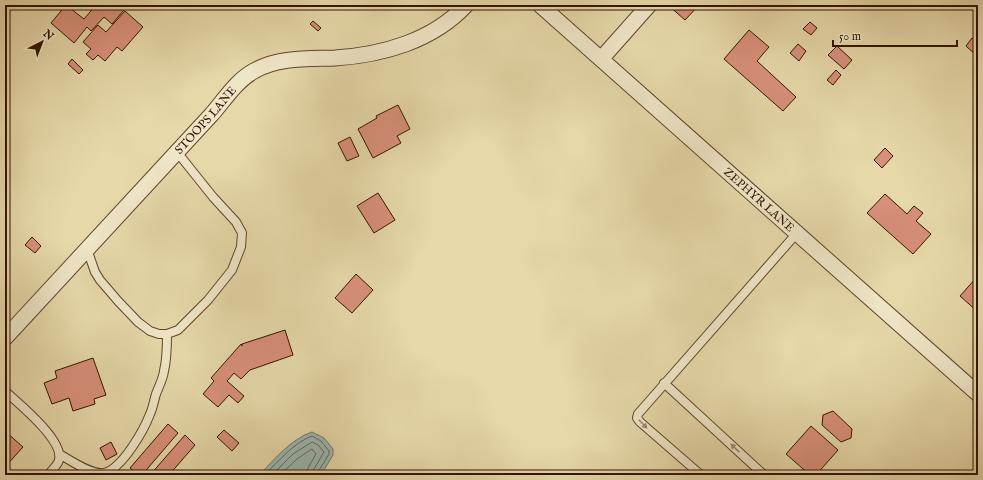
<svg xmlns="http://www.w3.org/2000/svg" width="983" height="480" font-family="'IM FELL English',serif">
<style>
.water{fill:#9ab8b3;stroke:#70766b}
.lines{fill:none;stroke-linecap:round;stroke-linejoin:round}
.shore{stroke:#66665a;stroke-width:1}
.building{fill:#d8907a;stroke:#311400}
.service-casing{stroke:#5e452a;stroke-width:10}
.minor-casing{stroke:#5e452a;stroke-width:17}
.service{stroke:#efe6c7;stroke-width:8}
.minor{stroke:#efe6c7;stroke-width:15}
.oneway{fill:#9a886d}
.labels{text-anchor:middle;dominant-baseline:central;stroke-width:3;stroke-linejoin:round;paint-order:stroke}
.street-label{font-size:12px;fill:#311400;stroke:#efe6c7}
</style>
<rect width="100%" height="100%" fill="#e6d8a9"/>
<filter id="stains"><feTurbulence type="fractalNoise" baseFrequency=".005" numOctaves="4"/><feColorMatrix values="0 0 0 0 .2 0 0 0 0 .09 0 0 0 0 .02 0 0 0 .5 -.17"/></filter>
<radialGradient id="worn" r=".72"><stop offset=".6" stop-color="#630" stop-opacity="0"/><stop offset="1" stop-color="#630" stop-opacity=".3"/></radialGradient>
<path class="water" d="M312,432l12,6 9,11v6l-12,20h-62c16,-16 32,-36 53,-43z"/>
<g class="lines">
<path class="shore" d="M265,475c12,-13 30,-33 47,-39l9,5 8,10v3l-11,18v3
M272,475l21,-21 19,-12 6,3 6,7 -10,17 -1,6
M280,475l17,-16 15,-10 4,5 -8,14 -1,7"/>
</g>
<path class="building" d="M66,5l18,14 12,-14h22l6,5 -12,14 -8,-7 -13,14 -4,-4 -13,16 -23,-20z
M668,5h31l-14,15z
M125,11l18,16 -21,24 -5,-4 -12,14 -7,-6 -5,5 -7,-6 5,-5 -8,-7 15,-17 8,7z
M313,21l8,7 -3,3 -8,-7z
M810,22l7,6 -6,7 -8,-6z
M749,30l20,17 -12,14 39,36 -13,14 -59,-52z
M972,38l6,5v14l-12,-11z
M798,44l8,7 -7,10 -9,-8z
M837,46l15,14 -8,9 -16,-14z
M72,59l11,11 -4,4 -11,-10z
M836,70l5,5 -8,10 -6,-5z
M398,105l12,24 -13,7 4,7 -28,15 -15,-29 19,-11 -1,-2z
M350,137l9,19 -12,5 -9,-18z
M885,148l8,8 -11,12 -8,-8z
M378,193l17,27 -21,13 -17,-27z
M885,194l22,20 7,-8 9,7 -7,8 15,13 -18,20 -46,-41z
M32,237l9,9 -6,7 -10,-8z
M356,274l17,16 -21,23 -17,-15z
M976,278l2,1v33l-18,-16z
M285,330l8,25 -43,15 -9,9 -7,-6 -7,8 17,15 -6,7 -9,-8 -11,12 -15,-13 11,-13 -3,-3 30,-34 1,2v-2z
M93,358l13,37 -12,4 1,5 -22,7 -4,-13 -17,6 -8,-21 13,-5 -2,-7z
M833,411l19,18 -1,9 -10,4 -19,-17 1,-10z
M168,424l10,9 -36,42h-4l-8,-7z
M811,426l27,24 -22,25h-6l-24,-21z
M224,430l15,13 -7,8 -15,-14z
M6,432l17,15 -18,20v-34z
M185,435l10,10 -26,30h-19z
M111,442l6,12 -11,6 -6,-12z"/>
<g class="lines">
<g class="service-casing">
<path id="service" d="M87,249l8,23 5,8 18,21 20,21 12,9 9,3h8l11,-4 30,-30 24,-30 9,-23 1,-14 -6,-11 -23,-25 -36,-45
M664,383l100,92
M5,391c14,13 59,49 54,69 -1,5 -8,11 -11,15
M59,454c11,6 32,21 45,19 18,-4 40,-43 46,-59 3,-6 4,-14 6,-20 3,-8 7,-15 8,-23 3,-12 3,-24 3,-37
M701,475l-61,-53 -3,-4 1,-4 159,-181"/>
</g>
<g class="minor-casing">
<g id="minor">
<path id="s1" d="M540,5l438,389"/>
<path d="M601,59l48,-54"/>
<path id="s2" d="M5,338l207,-224c13,-15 25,-34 42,-43 24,-14 55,-12 81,-13 47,-3 98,-17 131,-53"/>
</g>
</g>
<use href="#service" class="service"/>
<use href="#minor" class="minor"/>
</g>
<defs><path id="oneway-solid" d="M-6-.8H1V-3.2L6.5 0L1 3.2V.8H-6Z"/></defs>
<g class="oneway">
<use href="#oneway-solid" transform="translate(643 424) rotate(46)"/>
<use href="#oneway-solid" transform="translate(735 448) rotate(-137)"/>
</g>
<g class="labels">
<g class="street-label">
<text stroke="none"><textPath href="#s2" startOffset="296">STOOPS LANE</textPath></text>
<text stroke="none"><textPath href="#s1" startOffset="293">ZEPHYR LANE</textPath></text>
</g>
</g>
<rect width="983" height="480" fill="none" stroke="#e6d8a9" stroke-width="20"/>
<rect x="6" y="6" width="971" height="468" fill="none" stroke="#311400" stroke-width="2"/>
<rect x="10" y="10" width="963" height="460" fill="none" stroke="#311400"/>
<g transform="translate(42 42) rotate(42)" stroke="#efe6c7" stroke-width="3" paint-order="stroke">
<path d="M0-3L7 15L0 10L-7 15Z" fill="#311400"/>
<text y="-6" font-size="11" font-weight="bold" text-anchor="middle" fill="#311400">N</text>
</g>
<path d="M833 40v6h124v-6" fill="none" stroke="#311400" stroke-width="2"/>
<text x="839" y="40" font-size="12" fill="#311400" stroke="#efe6c7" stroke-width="3" paint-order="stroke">50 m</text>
<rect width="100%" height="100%" filter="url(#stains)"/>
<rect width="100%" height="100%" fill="url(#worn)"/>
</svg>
